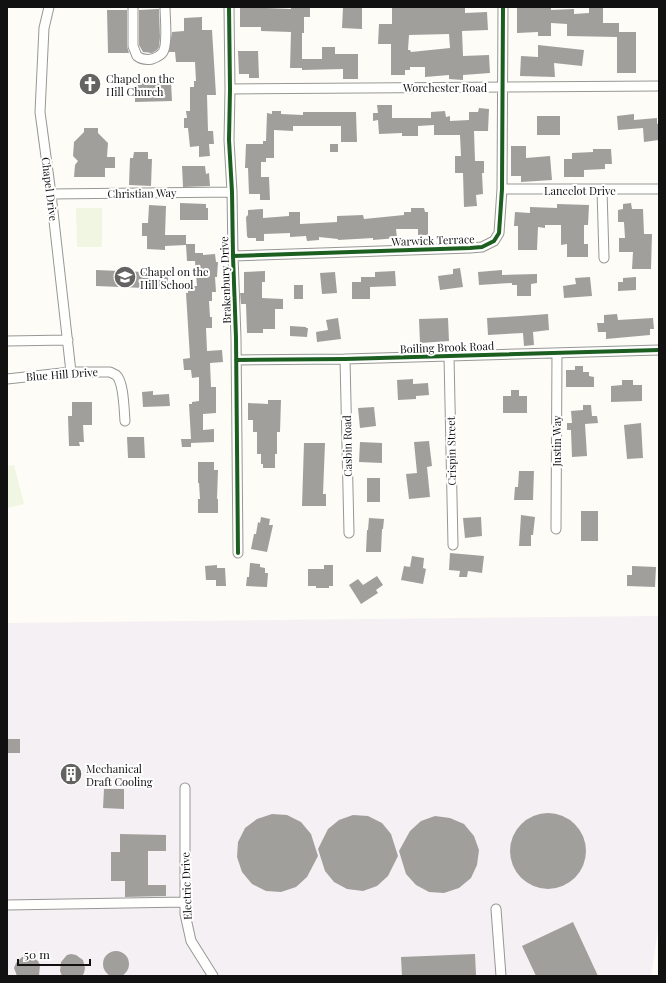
<svg xmlns="http://www.w3.org/2000/svg" width="666" height="983" font-family="'Playfair Display',serif">
<style>
.industrial{fill:#f5f0f3}
.pitch{fill:#f0f6e1}
.building{fill:#a19f9c;fill-rule:evenodd}
.lines{fill:none;stroke-linecap:round;stroke-linejoin:round}
.minor-casing{stroke:#979795;stroke-width:11}
.minor{stroke:#fffffe;stroke-width:9}
.cycleway-casing{stroke:#fff;stroke-width:6}
.cycleway{stroke:#1b5e20;stroke-width:4}
.labels{text-anchor:middle;dominant-baseline:central;stroke-width:4;stroke-linejoin:round;paint-order:stroke}
.poi-label{font-size:11px;fill:#111;stroke:#fff;text-anchor:start}
.street-label{font-size:11px;fill:#111;stroke:#fff}
</style>
<rect width="100%" height="100%" fill="#fdfcf7"/>
<path class="industrial" d="M659,616v307l-8,53h-644v-353z"/>
<path class="pitch" d="M76,208h26v39h-25z
M14,465l10,39 -17,4v-42z"/>
<path class="building" d="M240,7l51,2v-2h19v10h-6v16h-2v26h20v-12h13v7h23v25h-15v-10l-41,1v-2h-12l1,-36 -30,-1v-4h-21z
M343,7h19v22l-20,-1z
M392,7h20v1l53,-1v6l22,-1 1,18 -26,1 1,25 26,-1 1,18 -27,2v5l-14,-1v-4l-24,2v-10h-15v3h-5v5h-14v-31h-13l1,-20h13zM449,34l1,14 -39,4 -1,-2h-2l1,-15z
M517,7l34,1v2l23,-1v5l15,-1v-6h14v16h16v9h17v41h-19v-36l-50,-1v-12l-16,-1v13h-13v-4l-21,1z
M159,9l1,28 -1,10 -2,3 -5,3 -9,-1 -4,-7v-35z
M107,10h20v36l2,7h-21z
M202,17v13h10l4,65h-9l1,36h5l1,13h-5l1,12 -11,1v-11l-9,1 -2,-19h-4v-10h3l-1,-7h4v-24h4v-6h2l-1,-19h-19l-1,-10h-6l3,-20 12,-1v-13z
M538,45l46,5 -2,16 -28,-3 1,14 -35,-1 1,-20 17,1z
M238,51h20l1,27h-10v-4h-10z
M171,82l1,19 -37,1v-19z
M377,105h15v13h39v-6l14,-1 1,6 4,-1v5l19,-1v-8h9l1,-4 10,1 -1,22h-14l1,30h9v12h-2l1,21 -7,1 1,11 -13,1 -1,-34h-8v-17h6l-1,-21h-26v-10l-16,1v10h-16v-3l-23,1 -1,-14 -5,1v-8h5z
M272,111h9v3l22,1v-3h53l1,30h-16v-16h-48v5l-19,-1v28h-8v4h-5v15h8l1,23h-10v-6h-11l-1,-26h-3l1,-24h17v-3h3l1,-28 5,1z
M634,114v6l23,-2v6l2,-1v17l-15,2 -1,-14 -25,2 -1,-14z
M537,116h23v19h-23z
M84,128h14v5l10,10 -1,14h8v11h-10v9h-31l1,-12 3,-4 -5,-5 1,-14 10,-10z
M330,144h8v8h-8z
M511,146h15v12l24,-2 2,24 -31,2v-6h-10z
M593,149h18l1,15h-7v5l-21,1v7h-20v-18h8v-6l21,-1z
M134,152h14v7h4l-1,27 -22,-1 1,-27h3z
M182,166h23l1,8 3,-1 1,13 -27,1z
M180,203l26,1v4h2v12h-28z
M631,203l1,6h11l1,25h8l-1,35h-19l1,-17h-14v-14h6l-1,-16h-6v-12l5,-1v-5z
M557,204l32,1 -1,20h-4v19h4v13h-21v-13l-6,1v-20h-16v3l-7,-1 -1,23h-19v-24h-4l1,-14 15,1v-6l27,1z
M149,205l17,1 -1,29h21v9h9v9h8v2l12,-1 1,8h2l-1,15h-2l1,15h-4v9h-3l1,16h2v11h-6l1,23 15,-1 1,12 -13,1 1,24h5v26l-13,1v16l11,-1v13l-23,1v4h-9l-1,-8h10l-2,-35h3v-2l7,-1v-24l-7,1 -1,-8h-7l-1,-11 7,-1 -4,-65h2v-7h9l-2,-25h-8l-1,-16 -21,1v4l-18,-1v-13h-5v-13h6z
M411,208h13l1,4h3v23h-10v-6h-22l1,9 -24,2v-2l-35,2v-1l-19,-2v3l-12,1 -1,-5 -16,1v-4l-26,1v7h-8v-3h-8l-1,-2 -1,-19 2,-2v-5l15,-1v9l26,-2v-4h11v12l37,-2v-6l26,-1 1,4 40,-4v-3h7z
M460,268l3,19 -23,3 -2,-14 15,-2v-5z
M96,270l72,3v16l-72,-3z
M502,270v5l35,-1v9l-6,1v12h-14v-11h-5v-2l-33,2 -1,-13z
M265,271v11h-3v16l21,1v10h-8v20h-12v4h-16l-1,-29h-5l-1,-11h4v-21z
M395,271l1,15 -26,1v12h-18v-17h9v-5h14v-5z
M335,272l2,21 -15,1 -2,-21z
M590,277l2,19 -28,2 -1,-12 13,-2 -1,-6z
M636,277v13l-18,1v-9h5v-4z
M294,285h9v14h-9z
M548,314l1,16 -16,2 1,13 -10,1 -1,-13 -35,2 -1,-17 34,-2z
M617,314l1,6 35,-2 1,11h-4v6l-44,4v-7h-8l-1,-9h7v-8z
M338,318l3,21 -24,3 -1,-10 12,-2 -2,-10z
M448,318l1,23 -29,2 -1,-24z
M290,326l16,1v1h2l-1,9 -17,-1z
M575,366h8v6h6v4l5,1v10h-28v-17h9z
M413,379v5l15,-1 1,12 -13,1v3l-18,1 -1,-20z
M622,380h11v5h9v16l-31,1v-16l11,-1z
M511,390h8v6h8v17h-24v-17h8z
M153,391v4l16,-1 1,12 -27,1 -1,-15z
M268,400h13l-1,32h-3v22h-2v14h-12v-4h-2v-10h-4v-22h-4v-12h-5v-17l20,1z
M72,402h20v23h-9l1,17h-5l1,4h-11l-1,-30h4z
M583,405h8l1,11h5l1,7 -13,1 2,32 -15,1 -1,-27h-4v-7h5l-1,-12 12,-1z
M374,407l2,19 -16,2 -2,-20z
M641,423l2,35 -16,1 -3,-34z
M127,437h17l1,21h-17z
M429,441l3,25 -5,1 3,30 -21,2 -3,-25 11,-1 -3,-31z
M360,442l22,1v20l-23,-1z
M304,443h21l-2,51h3v12h-24z
M198,462h16v8h4l-1,29h1v14h-20v-14h2l-1,-16h-1z
M519,471h15l-1,29h-19l1,-13h3z
M367,478h13v24h-13z
M581,511h17v30h-17z
M521,515l14,2 -2,18h-2v11h-12z
M261,517l9,2 -1,6h4l-6,27 -16,-3 3,-15h2l2,-12 2,1z
M481,517l1,19 -17,2 -2,-20z
M369,518l15,1 -1,10h-1l-1,23h-15l1,-22h1z
M450,553l34,3 -2,17 -14,-2 -1,6h-8l1,-6 -11,-1z
M412,556l12,2 -1,10 3,1 -3,15 -22,-4 3,-14 6,1z
M250,563l10,1v3l5,1v5h3l-1,14 -21,-1 1,-9h2z
M217,565v3h8l1,18h-10v-6h-10l-1,-14z
M324,565h9v21h-4v2h-13v-2h-8v-17h16z
M632,566l24,1 -1,20 -28,-1v-11h5z
M377,576l6,9 -7,5 2,3 -17,11 -12,-19 9,-6 5,6z
M7,739h13v14h-13z
M104,789h20v20l-21,-1z
M510 851a38 38 0 1 1 76 0a38 38 0 1 1-76 0Z
M272,814l15,1 14,7 10,12 7,22 -11,21 -11,10 -15,5 -15,-1 -14,-7 -10,-12 -5,-15 1,-15 7,-14 12,-9z
M353,815l15,1 14,7 9,11 7,22 -10,20 -11,10 -14,5 -16,-2 -13,-7 -9,-11 -7,-22 10,-20 11,-9z
M435,816l15,2 14,6 10,12 5,14 -2,15 -6,13 -12,10 -15,5 -15,-1 -13,-7 -10,-11 -7,-23 11,-20 11,-10z
M120,834l46,1v16h-18v34h18v11l-41,1v-16h-14v-29h9z
M573,922l25,54h-62l-14,-30z
M103 964a13 13 0 1 1 26 0a13 13 0 1 1-26 0Z
M71,954l5,1 7,5 2,8 -1,5 -2,3h-20l-2,-5 1,-9 6,-7z
M475,954l1,21 -74,1 -1,-19z
M26,956h5l7,5 2,4 -1,11h-22l-3,-8 2,-5 6,-6z"/>
<g class="lines">
<g class="minor-casing">
<path id="minor" d="M49,7l-5,21 -4,84 11,82 20,178
M133,7v39l4,10c4,3 10,4 15,3 3,-1 9,-4 11,-7 5,-8 2,-35 2,-45
M229,7l1,82 -1,51 3,52 1,64 3,82 2,215
M230,89l429,-3
M502,189h157
M602,190l2,68
M51,194l181,-2
M233,256l237,-8 12,-1 12,-6 5,-8 3,-44 1,-182
M7,341l61,-1
M449,356l4,189
M345,359l4,174
M236,360l109,-1 314,-9
M7,379l64,-7h39c2,1 4,2 6,3 8,7 8,35 9,46
M556,529l1,-176
M185,788v126l6,27 22,35
M7,905l178,-3
M496,909l5,67"/>
</g>
<use href="#minor" class="minor"/>
<g class="cycleway-casing">
<path id="cycleway" d="M229,7l1,82 -1,51 3,52 1,64 3,82 2,215
M233,256l237,-8 12,-1 12,-6 5,-8 3,-44 1,-182
M236,360l109,-1 314,-9"/>
</g>
<use href="#cycleway" class="cycleway"/>
</g>
<defs>
<g id="church-disc" transform="scale(1.15)"><circle r="9.5" fill="#646362" stroke="#fff"/><path d="M-1.2-6h2.4v3.5h3.3v2.4h-3.3V6h-2.4V-.1h-3.3v-2.4h3.3Z" fill="#fff"/></g>
<g id="school-disc" transform="scale(1.15)"><circle r="9.5" fill="#646362" stroke="#fff"/><path d="M0-5L7-2L0 1L-7-2ZM-4 1L0 2.5L4 1V4Q0 6-4 4Z" fill="#fff"/></g>
<g id="building-disc" transform="scale(1.15)"><circle r="9.5" fill="#646362" stroke="#fff"/><path d="M-4-6H4V6H1V3H-1V6H-4ZM-2.5-4.3h1.7v1.8h-1.7ZM.8-4.3h1.7v1.8H.8ZM-2.5-1h1.7V.8h-1.7ZM.8-1h1.7V.8H.8Z" fill="#fff"/></g>
</defs>
<g fill-rule="evenodd">
<use href="#church-disc" x="90" y="84"/>
<use href="#school-disc" x="125" y="277"/>
<use href="#building-disc" x="71" y="774"/>
</g>
<g class="labels">
<g class="poi-label">
<text x="106" y="78">Chapel on the<tspan x="106" dy="13">Hill Church</tspan></text>
<text x="140" y="271">Chapel on the<tspan x="140" dy="13">Hill School</tspan></text>
<text x="86" y="768">Mechanical<tspan x="86" dy="13">Draft Cooling</tspan></text>
</g>
<g class="street-label">
<text x="445" y="87">Worchester Road</text>
<text transform="translate(50 189) rotate(83)">Chapel Drive</text>
<text x="580" y="190">Lancelot Drive</text>
<text transform="translate(142 193) rotate(-1)">Christian Way</text>
<text transform="translate(433 240) rotate(-2)">Warwick Terrace</text>
<text transform="translate(225 280) rotate(-92)">Brakenbury Drive</text>
<text transform="translate(447 347) rotate(-2)">Boiling Brook Road</text>
<text transform="translate(62 374) rotate(-4)">Blue Hill Drive</text>
<text transform="translate(556 441) rotate(-90)">Justin Way</text>
<text transform="translate(347 446) rotate(-91)">Casbin Road</text>
<text transform="translate(451 451) rotate(-91)">Crispin Street</text>
<text transform="translate(186 886) rotate(-92)">Electric Drive</text>
</g>
</g>
<rect width="666" height="983" fill="none" stroke="#111111" stroke-width="16"/>
<path d="M18 959v6h72v-6" fill="none" stroke="#111111" stroke-width="2"/>
<text x="24" y="959" font-size="12" fill="#111111" stroke="#ffffff" stroke-width="3" paint-order="stroke">50 m</text>
</svg>
